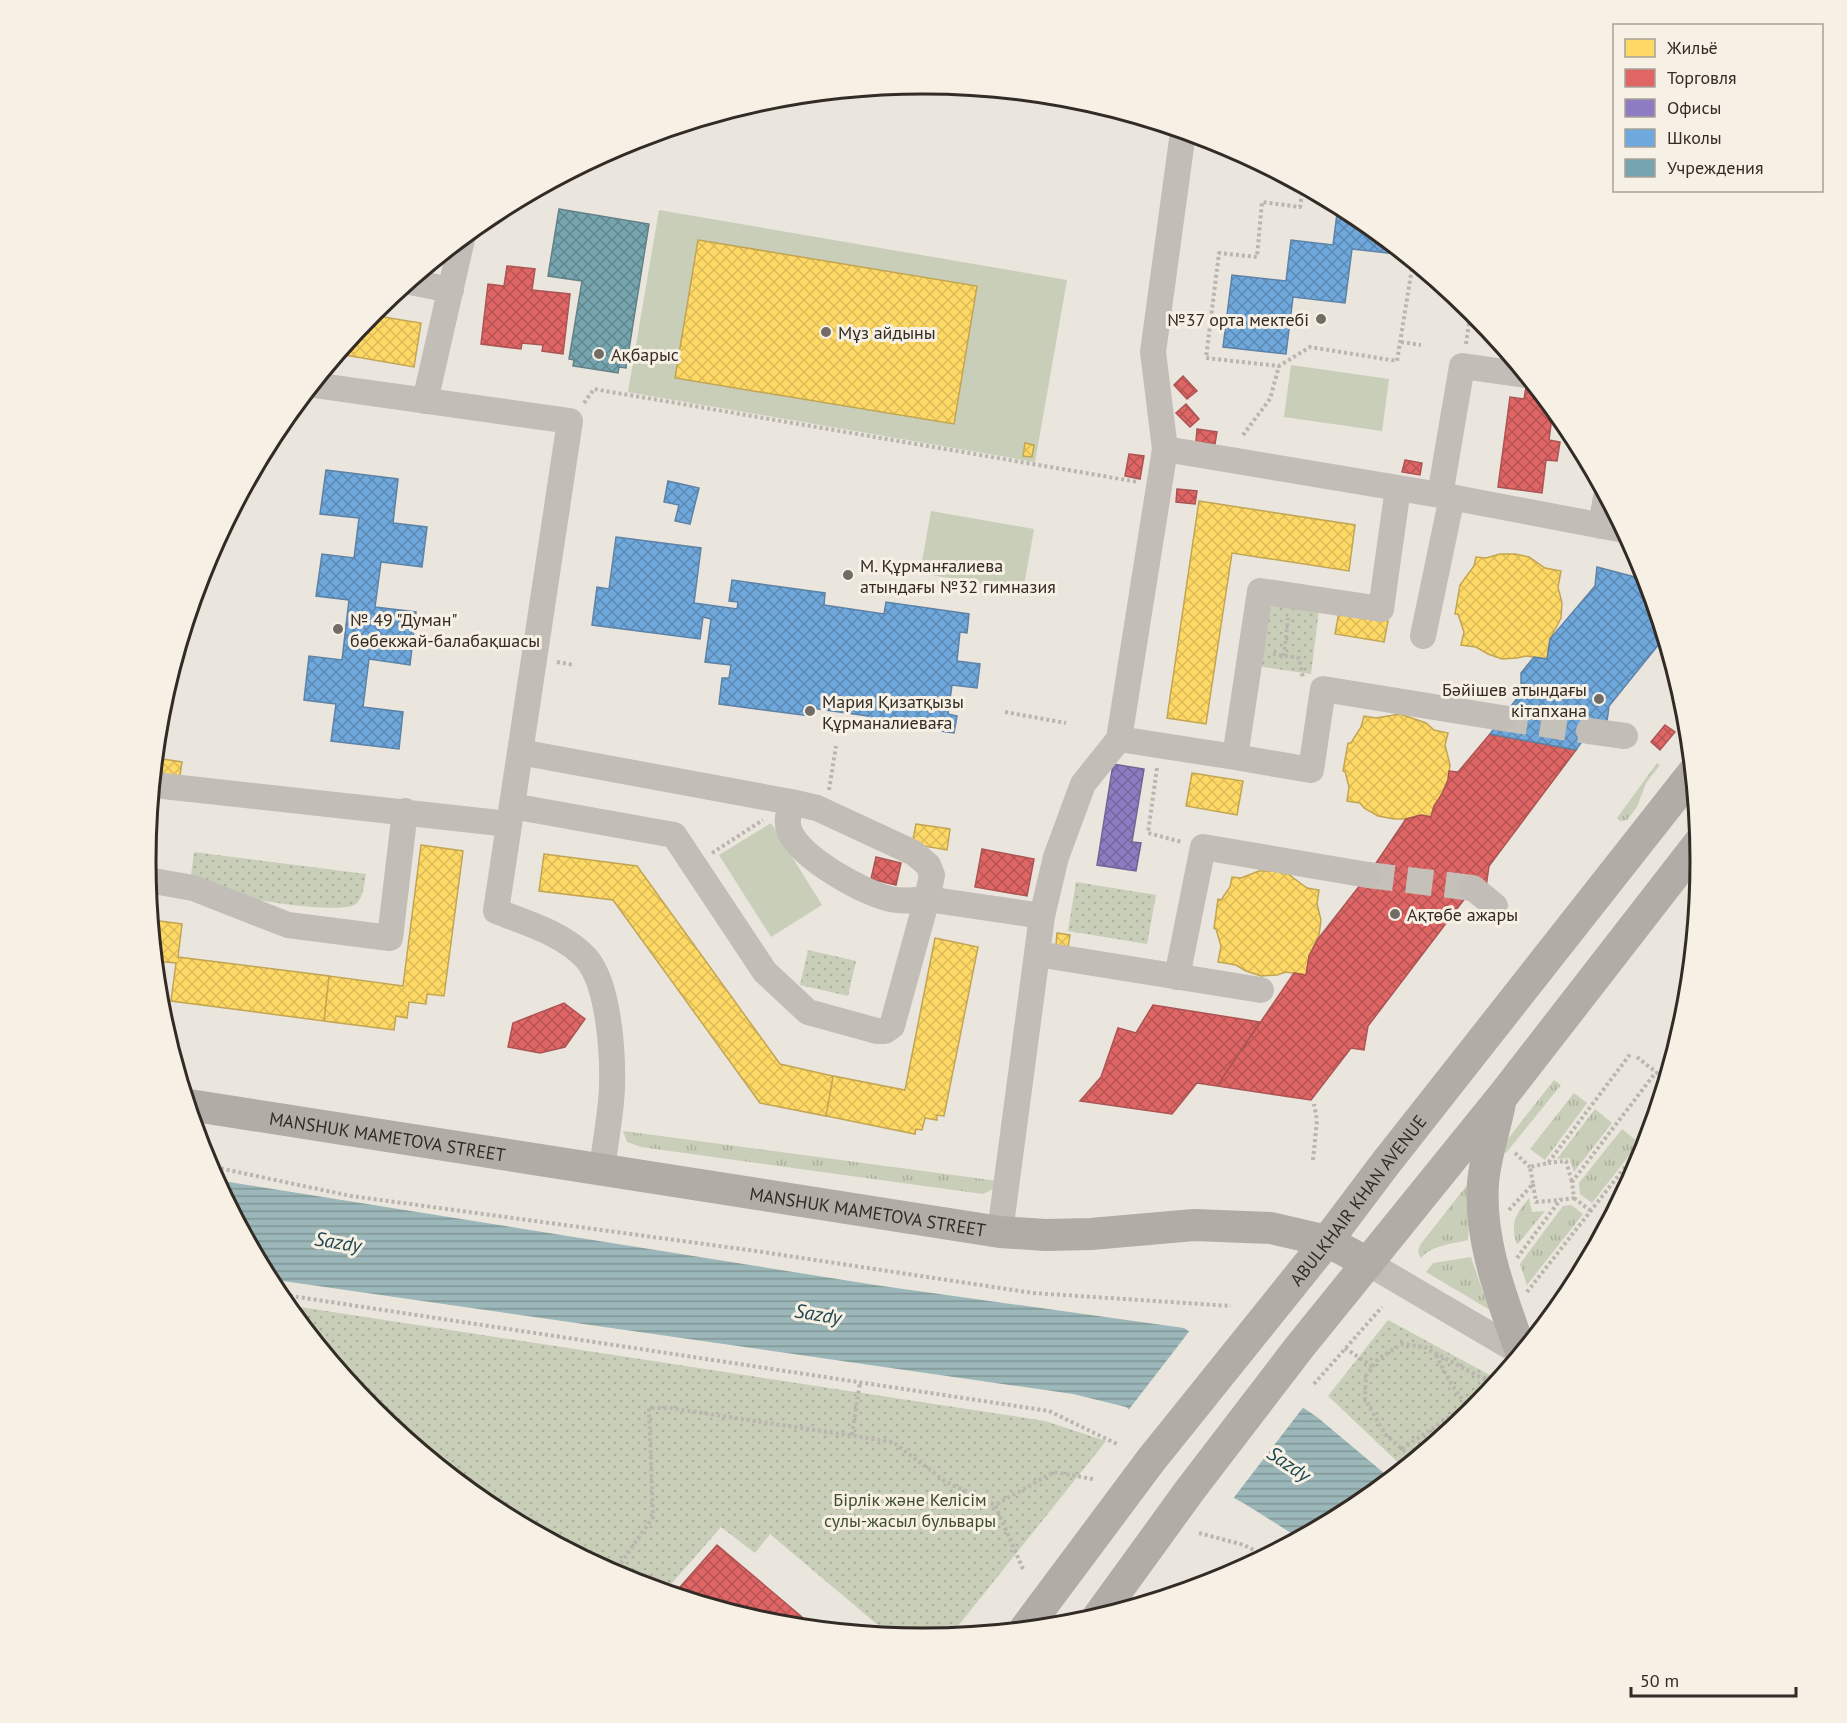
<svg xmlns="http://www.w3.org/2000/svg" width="1847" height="1723" font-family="'PT Sans',sans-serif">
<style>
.grass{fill:url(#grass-tufts)}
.park{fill:url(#park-dots)}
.garden{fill:#c8ceb8}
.water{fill:url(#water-rules)}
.pier{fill:#eae5dd}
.homes{fill:url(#homes-cross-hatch);stroke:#c2a553;stroke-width:1.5}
.shops{fill:url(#shops-cross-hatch);stroke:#ac5453;stroke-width:1.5}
.offices{fill:url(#offices-cross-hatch);stroke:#726494;stroke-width:1.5}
.schools{fill:url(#schools-cross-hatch);stroke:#5d82a5;stroke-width:1.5}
.public{fill:url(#public-cross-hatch);stroke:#628086;stroke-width:1.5}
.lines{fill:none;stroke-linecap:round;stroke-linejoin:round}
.minor-tunnel{stroke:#c5c0b8;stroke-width:26;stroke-dasharray:26 13;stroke-linecap:butt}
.path{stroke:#bbb5af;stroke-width:4;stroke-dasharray:3 3;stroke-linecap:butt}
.minor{stroke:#c2bdb7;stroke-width:26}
.major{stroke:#b1aca6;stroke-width:32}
.poi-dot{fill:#726c66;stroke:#f7f0e4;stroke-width:2}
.labels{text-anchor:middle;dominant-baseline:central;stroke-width:6;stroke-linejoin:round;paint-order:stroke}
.poi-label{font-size:18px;fill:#322b26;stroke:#f7f0e4;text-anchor:start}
.street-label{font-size:18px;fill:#322b26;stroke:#f7f0e4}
.park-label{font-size:18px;fill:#3e4e2c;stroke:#f7f0e4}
.water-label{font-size:20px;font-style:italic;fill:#1f4850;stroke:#f7f0e4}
.rim{fill:none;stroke:#322b26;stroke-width:3}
</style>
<defs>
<pattern id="grass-tufts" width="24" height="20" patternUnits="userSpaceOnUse" patternTransform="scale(1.5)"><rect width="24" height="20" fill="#c8ceb8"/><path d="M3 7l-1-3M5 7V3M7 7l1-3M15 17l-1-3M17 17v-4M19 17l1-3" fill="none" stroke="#acb19e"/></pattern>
<pattern id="park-dots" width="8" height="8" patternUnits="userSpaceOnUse" patternTransform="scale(1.5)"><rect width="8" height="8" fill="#c8ceb8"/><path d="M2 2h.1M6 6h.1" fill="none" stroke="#acb19e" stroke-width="1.8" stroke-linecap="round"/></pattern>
<pattern id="water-rules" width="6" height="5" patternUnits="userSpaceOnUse" patternTransform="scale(1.5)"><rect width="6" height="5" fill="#9cb7b9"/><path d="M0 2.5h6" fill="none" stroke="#809596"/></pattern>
<pattern id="homes-cross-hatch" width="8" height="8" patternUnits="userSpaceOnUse" patternTransform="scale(1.5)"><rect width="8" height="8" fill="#ffd966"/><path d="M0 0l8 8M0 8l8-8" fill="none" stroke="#dbba58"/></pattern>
<pattern id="shops-cross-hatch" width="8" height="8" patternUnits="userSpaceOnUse" patternTransform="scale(1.5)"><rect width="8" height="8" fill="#e06666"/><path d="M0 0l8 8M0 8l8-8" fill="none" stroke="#b65454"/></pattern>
<pattern id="offices-cross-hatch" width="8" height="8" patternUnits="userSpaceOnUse" patternTransform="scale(1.5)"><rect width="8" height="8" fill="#8e7cc3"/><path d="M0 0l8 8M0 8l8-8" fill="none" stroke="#75669e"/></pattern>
<pattern id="schools-cross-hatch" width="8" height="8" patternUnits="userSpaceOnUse" patternTransform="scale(1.5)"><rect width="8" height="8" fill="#6fa8dc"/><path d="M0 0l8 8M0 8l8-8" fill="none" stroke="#5c89b2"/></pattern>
<pattern id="public-cross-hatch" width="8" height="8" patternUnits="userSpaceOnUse" patternTransform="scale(1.5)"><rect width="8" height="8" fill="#76a5af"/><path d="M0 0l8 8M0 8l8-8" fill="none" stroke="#61878e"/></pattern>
</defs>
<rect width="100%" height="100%" fill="#eae5dd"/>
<path class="grass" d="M1657,763l3,2 -14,18 -9,24 -10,13 -7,1 -3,-3z
M1554,1080l7,5 -55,68 -6,-4z
M1574,1093l13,10 -42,57 -15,-11z
M1595,1109l17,14 -38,49 -5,-14 -12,1z
M1622,1129l17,14 -47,60 -12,-9 -1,-11z
M623,1131l375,50 -5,8 -10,5 -342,-47 -14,-5z
M1471,1180l-3,60c-16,4 -36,5 -47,18l-3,-6 2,-7z
M1529,1198l3,14 13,-1 -28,34c-7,-23 -2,-29 12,-47z
M1571,1205l12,9 -56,71 -7,-21 43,-58z
M1471,1257l12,35 12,21 -69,-41 7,-9z"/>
<path class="park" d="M1266,602l53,8 -8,64 -54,-8z
M194,852l172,22c-2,9 -2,23 -10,30 -13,10 -97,-2 -114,-8 -17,-6 -34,-14 -51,-21z
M1076,882l80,13 -9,49 -79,-13z
M808,950l48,11 -8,35 -48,-11z
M287,1305l758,116 61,20 -156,195 -27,3 -32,-3 -121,-102 -15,19 -34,-26 -56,64 -39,-11 -135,-72 -118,-97z
M1388,1320l111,60 -26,32 -69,56 -76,-72z"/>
<path class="garden" d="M659,210l408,70 -32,182 -407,-70z
M1291,365l98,14 -7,52 -98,-14z
M931,511l103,18 -11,62 -103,-18z
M771,823l51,82 -51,32 -52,-82z"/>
<path class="water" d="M216,1180l659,105 309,43 133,89 74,62 -36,29 -56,30 -54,-34 -26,-14 -93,-83 -53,-13 -804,-115z"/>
<path class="pier" d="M1191,1329l114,76 -73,95 -15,-8 -90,-80z"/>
<path class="homes" d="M698,240l279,46 -23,138 -279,-46z
M371,315l50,8 -7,44 -75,-13z
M1025,443l9,2 -2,12 -9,-1z
M1199,501l156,24 -6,46 -117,-18 -26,171 -39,-6z
M1500,554h15l14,3 16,11 16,3 -3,16 4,16 -1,15 -11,21 -3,20 -21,-3 -9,2 -15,1 -14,-5 -12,-7 -15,-2 3,-13 -6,-18h-3l5,-29 14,-19 2,-9 10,1z
M1339,612l49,9 -4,21 -49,-8z
M1400,714l26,9 8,7 14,3 -3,12 5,20 -2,15 -6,14 -8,12 -3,11 -10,-2 -12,4h-15l-16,-3 -14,-8 -4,-5 -13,-2 2,-14 -4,-16h-2l5,-28h3l10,-16 3,-11 12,2z
M156,758l26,4 -3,19 -25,-4z
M1192,773l51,8 -6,34 -51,-9z
M916,824l34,5 -3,21 -35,-6z
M421,845l42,6 -19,145 -17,-2 -1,10 -17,-2 -2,16 -11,-2 -2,14 -70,-9 5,-45 74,10z
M544,854l93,12 143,198 53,12 -7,40 -66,-13 -147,-203 -74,-9z
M1259,871h15l14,3 19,14 12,2 -2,14 4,16 -2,15 -10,21 -3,19 -20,-3 -9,3 -16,1 -15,-5 -10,-6 -18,-3 3,-16 -5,-17 -2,-1 4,-29 3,1 9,-13 2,-10 9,1z
M152,920l30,4 -4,33 151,19 -5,45 -153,-20 5,-38 -20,-2z
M1057,933l13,2 -2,12 -12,-2z
M935,938l43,9 -34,169 -7,-1v5l-12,-2 -3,12 -6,-1 -1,5 -89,-18 7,-40 72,14z"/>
<path class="shops" d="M507,266l28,3 -3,21 38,4 -7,60 -21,-3 1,-6 -21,-2 -1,6 -40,-5 7,-60 16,2z
M1183,376l14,15 -10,8 -13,-14z
M1526,387l11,2 16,20 -4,31 11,2 -3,19 -11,-1 -4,33 -44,-6 12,-90 14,2z
M1186,404l13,15 -9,8 -14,-14z
M1197,429l20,3 -2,12 -19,-2z
M1129,454l15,2 -4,23 -15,-3z
M1405,460l17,3 -2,12 -18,-3z
M1177,489l20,2 -2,13 -19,-2z
M1665,725l10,7 -15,18 -9,-8z
M1490,734l86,16 -87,116 -3,21 -11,-2 -107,141 -4,24 -13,-2 -40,52 -94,-14 77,-113 12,2 3,-19 9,-17 50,-64 38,-56 15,-4 10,2 3,-11 8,-12 6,-14 1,-9 9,1z
M982,849l52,10 -7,37 -52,-9z
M876,857l25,6 -5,22 -25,-6z
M564,1003l21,16 -20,28 -25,6 -32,-6 5,-24z
M1153,1005l107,17 -43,64 -20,-3 -25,31 -92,-13 21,-24 17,-49 18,5z
M717,1545l98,83 -44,-4 -97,-30z"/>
<path class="offices" d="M1113,764l31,5 -12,73 9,1 -5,28 -39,-6z"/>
<path class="schools" d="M1338,206l18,9 41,34 -1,5 -44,-5 -7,54 -52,-6 -7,57 -63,-7 9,-72 54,6 5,-41 42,5z
M326,470l72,9 -5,44 34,4 -5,40 -41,-5 -6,45 41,5 -6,53 -41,-6 -6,48 40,5 -4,37 -68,-8 5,-37 -32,-4 5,-44 33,4 7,-60 -33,-4 6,-42 32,4 5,-40 -39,-4z
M668,481l31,7 -9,36 -15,-3 4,-16 -15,-3z
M616,537l85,11 -7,55 43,6 1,-7 -9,-1 3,-21 93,13 -1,12 60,9 2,-12 83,12 -2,19 -7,-1 -3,29 23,3 -3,24 -25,-3 -4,29 9,2 -3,17 -87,-12 1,-5 -57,-8 -1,8 -91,-12 3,-26h7l2,-13 -26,-3 6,-43 -8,-2 -3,22 -108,-14 5,-38 12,2z
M1597,567l50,13 16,59 -54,67 -3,23 -14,-2 -16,23 -86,-16 31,-41v-20l13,-16 13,2 3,-20 45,-53z"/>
<path class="public" d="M559,209l90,15 -23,144 -7,-1 -1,6 -45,-7 1,-6 -5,-1 13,-78 -34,-5z"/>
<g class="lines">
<path class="minor-tunnel" d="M1502,718l87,13
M1368,875l105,13"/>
<path class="path" d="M1303,187l-3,20 -38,-5 -5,55 -38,-4 -13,105 73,8 31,-19 87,14 16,-99
M1401,342l20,3
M1466,344l5,-34
M584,403l10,-14 544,93
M1243,435l27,-36 9,-33
M1273,654l26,4 4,20
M1284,656l4,-38
M557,662l17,3
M1005,712l61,11
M1157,768l-9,65 34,9
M829,790l7,-44
M712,853l51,-33
M1637,1057l29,23
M1515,1153l15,14
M1313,1160l4,-40 -3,-16
M1548,1163l18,-2 6,21
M209,1166l142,30 405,55 277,42 198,13
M1533,1184l3,18 23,-2
M1574,1198l17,13
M1509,1210l24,-26 -3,-17 18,-4 83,-110
M1517,1258l43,-58 14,-2 -2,-16 84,-110
M1527,1292l121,-154
M278,1294l771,117 70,34
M1345,1348l28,19
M1436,1355c10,20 20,41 38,56
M1314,1384l68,-77
M852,1435l8,-53
M1402,1449l65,-44
M1414,1460l-29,-26 -20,-35 1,-23 12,-17 24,-15 22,3 71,38
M1199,1533l45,12 21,11
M1023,1569l-28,-64 59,-33 39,7
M614,1573l39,-56 -4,-109h21l223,34 53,40 49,23"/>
<path class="minor" d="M410,282l41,8
M314,385l256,36 -74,490c30,12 67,22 90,47 23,26 27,95 26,129 -1,28 -7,56 -10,83
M425,401l37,-162
M1165,449l275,46 184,35
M1440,495l22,-129 63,9
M1601,526l5,-29
M1423,636l29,-139
M1589,731l36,5
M1119,739l116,18 25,-166 121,18 17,-121
M520,752l271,50 26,6 97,45 14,12 4,10 -5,24c-12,1 -25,3 -37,0 -28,-7 -90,-41 -101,-69 -3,-9 0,-19 2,-28
M1235,757l76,13 12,-81 179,29
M154,785l355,39
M512,806l162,29 91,137 43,40 69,19h8l7,-5 35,-127 115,17
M148,880l45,8 95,37 102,13 15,-127
M1473,888l22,18
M1037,954l224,36
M1177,977l26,-130 165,28
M1000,1232l42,-316 14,-59 27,-73 36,-45 46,-290 -12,-97 30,-220
M1368,1263l153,90"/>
<g class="major">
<path d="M1500,1103c-5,26 -15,54 -17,80 -4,59 19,115 38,169"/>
<path id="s1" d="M189,1105l811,127 45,3 46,-1 103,-9 77,3 56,13 41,22"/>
<path d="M1098,1617l92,-127 108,-141 207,-256 194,-250"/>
<path id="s2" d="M1025,1629l126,-169 176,-219 58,-77 307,-390"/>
</g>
</g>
<g class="poi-dot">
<circle cx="1321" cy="319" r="6"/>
<circle cx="826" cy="332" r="6"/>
<circle cx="599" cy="354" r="6"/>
<circle cx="848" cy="575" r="6"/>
<circle cx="338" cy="629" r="6"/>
<circle cx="1599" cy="699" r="6"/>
<circle cx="810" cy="711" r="6"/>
<circle cx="1395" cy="914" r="6"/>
</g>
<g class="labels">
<g class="poi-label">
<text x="1309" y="319" text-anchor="end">№37 орта мектебі</text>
<text x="838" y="332">Мұз айдыны</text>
<text x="611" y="354">Ақбарыс</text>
<text x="860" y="565">М. Құрманғалиева<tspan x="860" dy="21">атындағы №32 гимназия</tspan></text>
<text x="350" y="619">№ 49 "Думан"<tspan x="350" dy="21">бөбекжай-балабақшасы</tspan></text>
<text x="1587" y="689" text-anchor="end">Бәйішев атындағы<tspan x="1587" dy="21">кітапхана</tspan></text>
<text x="822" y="701">Мария Қизатқызы<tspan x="822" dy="21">Құрманалиеваға</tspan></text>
<text x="1407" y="914">Ақтөбе ажары</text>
</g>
<g class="street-label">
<text stroke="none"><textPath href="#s1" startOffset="201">MANSHUK MAMETOVA STREET</textPath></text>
<text stroke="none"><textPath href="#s2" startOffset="543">ABULKHAIR KHAN AVENUE</textPath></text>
<text stroke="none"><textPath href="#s1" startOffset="687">MANSHUK MAMETOVA STREET</textPath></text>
</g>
<g class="park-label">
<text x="910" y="1499">Бірлік және Келісім<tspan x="910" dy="21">сулы-жасыл бульвары</tspan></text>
</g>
<g class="water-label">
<text transform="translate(338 1242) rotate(9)">Sazdy</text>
<text transform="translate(818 1314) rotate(9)">Sazdy</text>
<text transform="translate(1289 1464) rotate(34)">Sazdy</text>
</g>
</g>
<path d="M0 0H1847V1723H0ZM156 861a767 767 0 1 1 1534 0a767 767 0 1 1-1534 0Z" fill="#f7f0e4" fill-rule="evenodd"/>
<path class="rim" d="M156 861a767 767 0 1 1 1534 0a767 767 0 1 1-1534 0Z"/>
<rect x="1613" y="24" width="210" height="168" fill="#f7f0e4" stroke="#a8a198" stroke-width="1.5"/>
<rect x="1625" y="39" width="30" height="18" fill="#ffd966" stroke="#a8a198" stroke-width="1.5"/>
<text x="1667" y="54" font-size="18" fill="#322b26">Жильё</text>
<rect x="1625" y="69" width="30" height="18" fill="#e06666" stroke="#a8a198" stroke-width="1.5"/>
<text x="1667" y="84" font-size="18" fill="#322b26">Торговля</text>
<rect x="1625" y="99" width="30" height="18" fill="#8e7cc3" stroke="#a8a198" stroke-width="1.5"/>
<text x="1667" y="114" font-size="18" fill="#322b26">Офисы</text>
<rect x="1625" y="129" width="30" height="18" fill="#6fa8dc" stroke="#a8a198" stroke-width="1.5"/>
<text x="1667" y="144" font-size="18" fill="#322b26">Школы</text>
<rect x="1625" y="159" width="30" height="18" fill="#76a5af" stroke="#a8a198" stroke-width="1.5"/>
<text x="1667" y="174" font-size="18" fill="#322b26">Учреждения</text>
<path d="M1631 1687v9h165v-9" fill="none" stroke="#322b26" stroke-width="3"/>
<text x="1640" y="1687" font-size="18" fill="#322b26" stroke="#f7f0e4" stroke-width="4.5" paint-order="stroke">50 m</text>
</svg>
